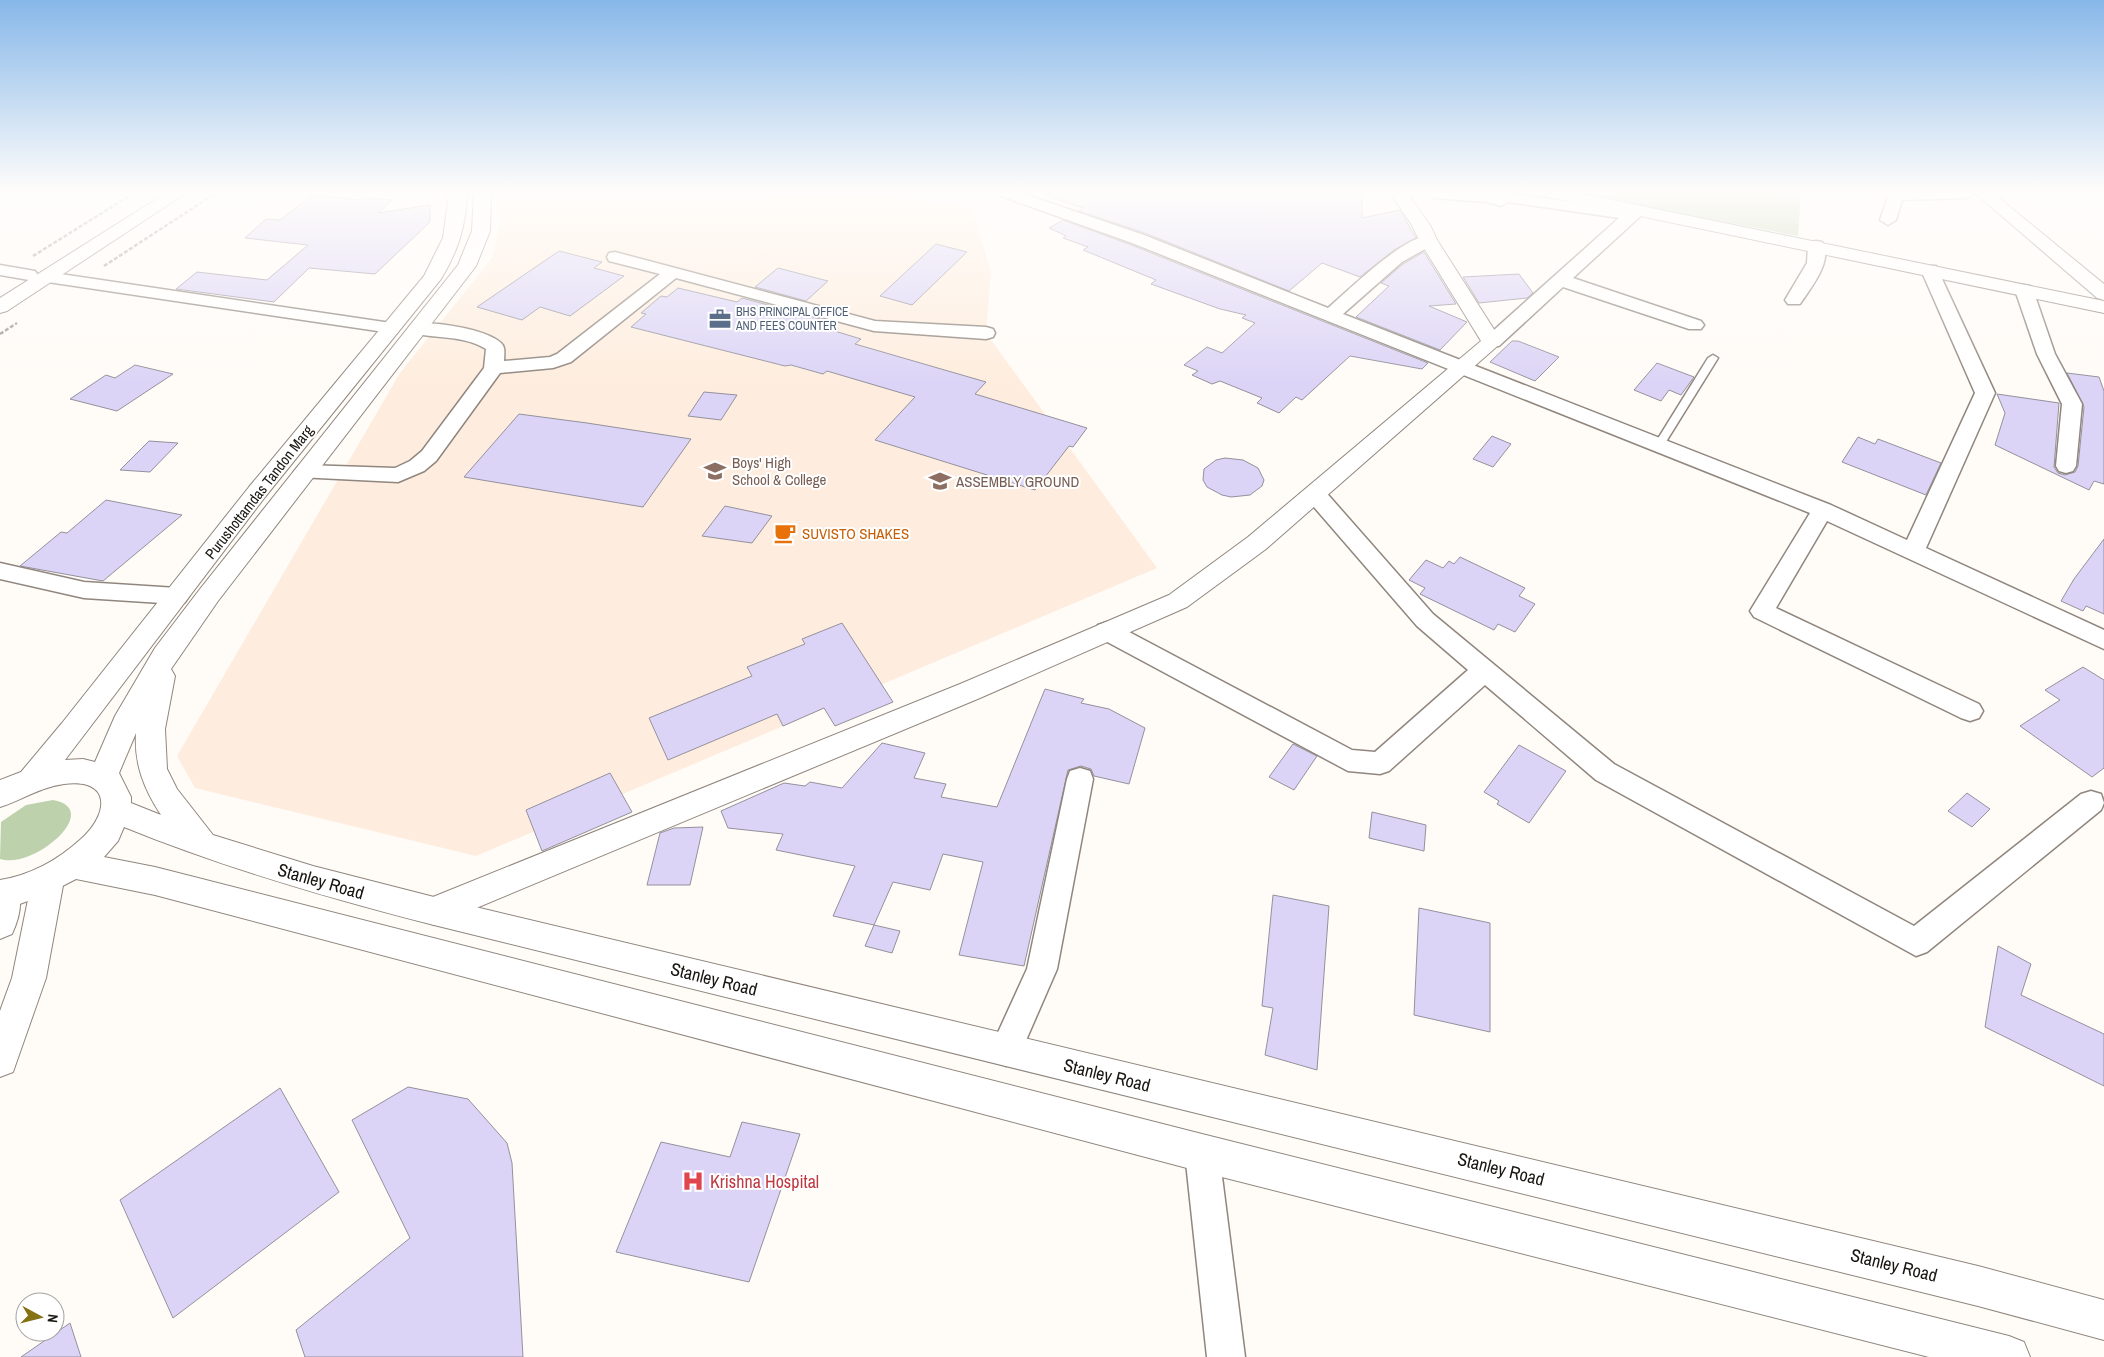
<svg xmlns="http://www.w3.org/2000/svg" width="2104" height="1357" font-family="'Archivo Narrow',sans-serif">
<style>
.built{fill:#feedde}
.green{fill:#bdd1ad}
.building{fill:#dcd4f6;stroke:#93919c}
.lines{fill:none;stroke-linecap:round;stroke-linejoin:round}
.lane-casing{stroke:#90867e;stroke-width:3}
.street-casing{stroke:#90867e;stroke-width:3}
.secondary-casing{stroke:#90867e;stroke-width:2}
.primary-casing{stroke:#90867e;stroke-width:2}
.path{stroke:#9d9a96;stroke-width:2.5;stroke-dasharray:4 2;stroke-linecap:butt}
.lane{fill:#fff;fill-rule:evenodd}
.street{fill:#fff;fill-rule:evenodd}
.secondary{fill:#fff;fill-rule:evenodd}
.primary{fill:#fff;fill-rule:evenodd}
.labels{text-anchor:middle;dominant-baseline:central;stroke-width:4;stroke-linejoin:round;paint-order:stroke}
.far-service-label{font-size:12px;fill:#4e5e75;stroke:#fff;text-anchor:start}
.education-label{font-size:15px;fill:#785e54;stroke:#fff;text-anchor:start}
.street-label{font-size:15px;fill:#191612;stroke:#fff}
.food-label{font-size:15px;fill:#c56008;stroke:#fff;text-anchor:start}
.near-street-label{font-size:18px;fill:#191612;stroke:#fff}
.near-health-label{font-size:18px;fill:#be3a42;stroke:#fff;text-anchor:start}
</style>
<rect width="100%" height="100%" fill="#fffbf7"/>
<path class="built" d="M498,193h362l112,14 19,65 -5,61 171,235 -681,288 -281,-68 -18,-32 223,-383 92,-115 9,-39z"/>
<path class="green" d="M1574,193h227l-3,43z
M53,800c51,9 -19,70 -53,59l1,-37 25,-17z"/>
<path class="building" d="M1048,193h314v25l38,-8 16,28 -22,12 -34,27 -38,-14 -33,28 -144,-58 -66,-22 4,-3 -36,-12z
M313,195l48,5 2,-2 29,2 -14,13 52,-8v17l-55,52 -66,-6 -35,34 -98,-13 21,-17 70,8 41,-35 -63,-7 21,-19 14,1z
M1063,220l68,25 297,118 -6,6 -72,-13 -48,44 -6,-3 -17,16 -22,-10 5,-5 -42,-17 -8,3 -20,-9 6,-4 -14,-6 23,-18 15,6 33,-30 -13,-5 4,-3 -26,-6 -69,-25 5,-4 -73,-30 5,-3 -25,-9 3,-2 -17,-8z
M936,244l31,8 -55,53 -32,-9z
M559,251l43,11 -8,6 30,8 -54,40 -30,-9 -18,13 -45,-13z
M1424,252l32,52 -27,2 38,16 -27,28 -84,-33 33,-31 -8,-3 22,-19z
M778,268l50,13 -22,20 -51,-14z
M1519,274l14,19 -6,5 -48,5 -16,-26z
M678,288l59,14 5,-4 93,25 -7,6 33,10 -6,5 131,38 -11,12 112,34 -14,19 -4,-1 -34,44 -160,-50 40,-43 -88,-26 -4,3 -32,-9 -6,1 -154,-39 15,-13 -5,-1 20,-17 6,1z
M1512,341h6l41,16 -24,24 -45,-19z
M1657,363l37,14 -13,18 -12,-5 -8,11 -27,-11z
M135,365l38,9 -56,37 -47,-12 36,-24 9,3z
M2067,373l32,4 5,14v93l-10,-3 -5,9 -94,-45 10,-32 -8,-19 62,9 -5,64 4,6 7,2 10,-3 3,-6 6,-59z
M704,392l33,3 -16,25 -33,-4z
M519,414l68,9 104,16 -48,68 -179,-30z
M1492,436l19,8 -18,23 -20,-8z
M1858,437l17,7 3,-5 63,24 -15,32 -84,-33z
M149,441l29,2 -28,29 -30,-2z
M1225,458l18,2 15,8 6,12 -2,6 -12,9 -19,2 -9,-2 -15,-8 -4,-7 1,-11 12,-9z
M106,500l76,15 -79,66 -83,-15 41,-34 6,1z
M725,506l47,10 -20,27 -50,-7z
M2104,539v75l-18,-8 -3,5 -22,-10 13,-22z
M1460,557l65,31 -6,8 16,8 -20,28 -17,-8 -4,6 -74,-36 5,-6 -16,-8 17,-20 17,8 6,-7 5,3z
M842,623l51,79 -58,24 -11,-18 -41,18 -6,-12 -109,46 -19,-42 103,-42 -5,-9 58,-23 -3,-5z
M2083,667l21,13v88l-12,9 -72,-51 40,-26 -15,-10z
M1045,689l39,10 -3,4 28,6 36,19 -16,56 -35,-8 -3,-7 -10,-3 -13,4 -44,196 -65,-11 24,-93 -40,-8 -13,36 -37,-8 -19,43 -41,-9 22,-50 -79,-16 7,-16 -55,-6 -7,-17 63,-28 21,3 5,-4 32,6 40,-45 43,10 -11,25 32,6 -5,13 56,10z
M1293,744l24,12 -23,34 -25,-13z
M1519,745l47,26 -37,52 -32,-19 2,-3 -15,-9z
M610,773l22,39 -90,39 -16,-41z
M1967,793l23,16 -18,18 -24,-16z
M1372,812l54,13 -2,26 -55,-13z
M703,827l-13,58h-43l13,-52 14,-5z
M1273,895l56,11 -12,164 -52,-15 8,-47 -11,-2z
M1419,908l71,15v109l-76,-17z
M874,925l26,6 -8,22 -27,-7z
M1998,946l33,18 -10,31 83,39v52l-119,-59z
M408,1087l60,12 39,44 5,20 11,194h-218l-9,-27 114,-92 -58,-118z
M280,1088l59,104 -166,126 -53,-118z
M742,1122l58,12 -51,148 -133,-30 45,-110 69,15z
M70,1323l11,34h-60z"/>
<g class="lines">
<g class="lane-casing">
<path id="lane" d="M1713,355l5,3 -54,87 -5,3 -4,-1 -1,-2 54,-87z"/>
</g>
<g class="street-casing">
<path id="street" d="M999,193h22l123,42 184,73c20,-17 81,-78 106,-72l2,4 -2,4 -32,18 -59,52 488,191 76,35 68,-147 -54,-123 3,-4h12l59,127 -69,155 178,82v19l-277,-128 -51,87 203,96 4,7 -4,7 -9,3 -9,-3 -207,-101 -4,-6 60,-98 -678,-270 -131,-47z
M1426,193h81l122,17 4,-4h12l2,3 -2,3 -72,66 128,43 3,4 -3,4h-12l-126,-42 -64,59h-14l-2,-4 2,-4 134,-120 -111,-16 -7,4 -14,-4 -53,-4z
M1889,193h86l-8,5 -65,2 -6,20 -8,5 -8,-5z
M1816,241l6,1c12,18 -12,47 -22,62h-12l-3,-4 22,-37 1,-17 2,-4z
M615,252l260,69 111,6 7,2 2,4 -2,4 -7,2 -112,-8 -198,-53 -105,84 -18,6 -53,5 -64,88 -12,10 -26,11 -100,-5 -4,-5 4,-5 7,-2 90,3 15,-7 12,-10 62,-83 2,-19c-23,-14 -49,-10 -74,-16l-3,-4 3,-4c19,-5 74,4 89,18 5,4 3,12 3,18l46,-4 7,-3 103,-80 -51,-13 -2,-4 2,-4z
M0,265l35,6 3,4 -3,4 -6,1 -29,-5z
M47,272l344,51 6,1 3,4 -3,4 -6,1 -350,-52 -3,-4 3,-4z
M2024,285l6,1 3,4 22,64 27,50 -6,62 -3,5 -7,2 -7,-2 -3,-5 6,-62 -25,-50 -22,-64 3,-4z
M1315,487l8,2 110,125 181,150 300,162 167,-132 10,-3 10,3 3,9 -3,7 -174,142 -11,4 -320,-176 -111,-95 -96,86 -9,3 -32,-3 -250,-134 -3,-6 3,-6 9,-3 9,3 236,125 23,2 93,-82 -51,-44 -110,-127 -3,-5 3,-5z
M0,563l84,19 93,6 8,2 4,6 -4,6 -8,2 -93,-6 -84,-19z
M1080,768l10,3 3,8 -36,190 -40,92 -11,5 -11,-5 -5,-11 37,-81 40,-190 3,-8z
M1202,1136l12,5 5,12 26,204h-38l-22,-204 5,-12z"/>
</g>
<g class="secondary-casing">
<path id="secondary" d="M166,193h20l-179,118 -7,2v-15z
M1390,193h17l23,32 7,15 65,102 -236,207 -79,58 -207,91 -535,223 -11,4 -11,-4 -5,-10 5,-10 537,-217 209,-89 79,-58 233,-196 -62,-101 -7,-15z
M1545,193h33l526,108v12l-550,-115 -6,-1z
M1975,193h18l111,91v16l-7,-2z
M48,866l11,4 5,10 -18,98 -33,94 -13,5v-66l12,-33 20,-98 5,-10z
M5,880l11,4c8,16 3,35 -4,50l-12,5v-57z"/>
</g>
<g class="primary-casing">
<path id="primary" d="M449,193h18c-1,33 -9,58 -26,86l-176,218 -200,263 18,-1 12,3 20,-46 40,-68 45,-59 258,-324 14,-34 2,-38h17l-1,38 -14,35 -258,335 -47,68 4,7 -10,53 2,40 10,20 36,46 100,31 121,31 1544,369 126,34v40l-126,-34 -1544,-381c-106,-27 -209,-57 -310,-98l-6,14 -14,16 51,10 1047,267 807,202 15,6 6,15h-101l-727,-185 -1047,-277 -79,-16 -29,15 -30,11 -17,3v-28c31,-5 58,-20 81,-41 28,-25 31,-61 -17,-55 -24,3 -42,16 -64,23v-27l21,-8 41,-49 187,-236 175,-211 19,-38zM136,733c-2,31 8,56 25,82l-30,-12v-6l-12,-24z"/>
</g>
<path class="path" d="M33,256l101,-63
M104,266l112,-73
M0,334l17,-11"/>
<use href="#lane" class="lane"/>
<use href="#street" class="street"/>
<use href="#secondary" class="secondary"/>
<use href="#primary" class="primary"/>
</g>
<linearGradient id="sky" x2="0" y2="1"><stop stop-color="#87b7e9"/><stop offset="0.5" stop-color="#fffdfb"/><stop offset="1" stop-color="#fffdfb" stop-opacity="0"/></linearGradient>
<rect width="2104" height="383" fill="url(#sky)"/>
<defs>
<g id="office-bare" transform="scale(1.725)"><path d="M-6-3h4V-5.5h4V-3h4V5H-6ZM-1-4.5V-3h2v-1.5ZM-6 0V1H6V0Z" fill="#5c6f8a" stroke="#fff" stroke-width="2.5" paint-order="stroke"/></g>
<g id="school-bare" transform="scale(1.725)"><path d="M0-5L7-2L0 1L-7-2ZM-4 1L0 2.5L4 1V4Q0 6-4 4Z" fill="#8d6e63" stroke="#fff" stroke-width="2.5" paint-order="stroke"/></g>
<g id="cafe-bare" transform="scale(1.725)"><path d="M-5.5-4.5H6V0H3Q3 3.5 0 3.5H-2.5Q-5.5 3.5-5.5 0ZM3-3.2v2h1.7v-2ZM-6 4.5H4V6H-6Z" fill="#e8710a" stroke="#fff" stroke-width="2.5" paint-order="stroke"/></g>
<g id="hospital-bare" transform="scale(1.725)"><path d="M-5-5h3v3.5h4V-5h3V5h-3V1.5h-4V5h-3Z" fill="#e0444e" stroke="#fff" stroke-width="2.5" paint-order="stroke"/></g>
</defs>
<g fill-rule="evenodd">
<use href="#office-bare" x="720" y="319"/>
<use href="#school-bare" x="715" y="471"/>
<use href="#school-bare" x="940" y="481"/>
<use href="#cafe-bare" x="785" y="533"/>
<use href="#hospital-bare" x="693" y="1181"/>
</g>
<g class="labels">
<g class="far-service-label">
<text x="736" y="312">BHS PRINCIPAL OFFICE<tspan x="736" dy="14">AND FEES COUNTER</tspan></text>
</g>
<g class="education-label">
<text x="732" y="462">Boys' High<tspan x="732" dy="17">School &amp; College</tspan></text>
<text x="956" y="481">ASSEMBLY GROUND</text>
</g>
<g class="street-label">
<text transform="translate(259 492) rotate(-52)">Purushottamdas Tandon Marg</text>
</g>
<g class="food-label">
<text x="802" y="533">SUVISTO SHAKES</text>
</g>
<g class="near-street-label">
<text transform="translate(321 881) rotate(16)">Stanley Road</text>
<text transform="translate(714 979) rotate(14)">Stanley Road</text>
<text transform="translate(1107 1075) rotate(14)">Stanley Road</text>
<text transform="translate(1501 1169) rotate(14)">Stanley Road</text>
<text transform="translate(1894 1265) rotate(14)">Stanley Road</text>
</g>
<g class="near-health-label">
<text x="710" y="1181">Krishna Hospital</text>
</g>
</g>
<g transform="translate(40 1317) rotate(97)"><circle r="24" fill="#ffffff" stroke="#a3a2a0"/>
<path d="M0-4L9 19L0 12L-9 19Z" fill="#847213"/>
<text y="-8" font-size="14" font-weight="bold" text-anchor="middle" fill="#191612">N</text>
</g>
</svg>
